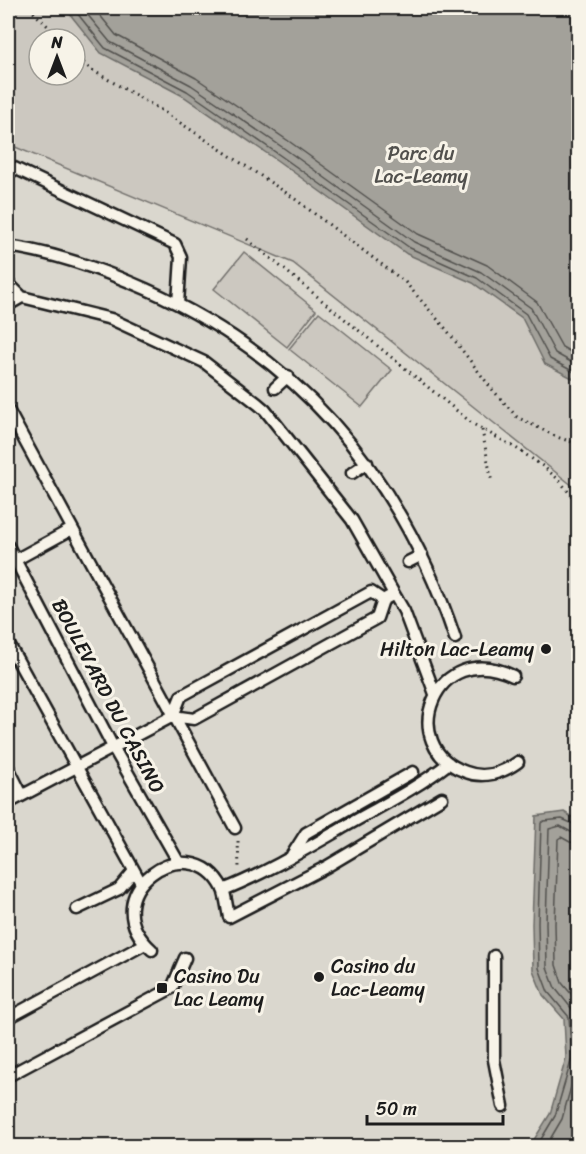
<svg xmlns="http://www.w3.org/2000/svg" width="586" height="1154" font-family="Sriracha,sans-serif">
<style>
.built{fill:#dad7ce}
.green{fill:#ccc8c0;stroke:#74726e;stroke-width:1.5;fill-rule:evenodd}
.water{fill:#a3a19a;stroke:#6d6c68;stroke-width:1.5}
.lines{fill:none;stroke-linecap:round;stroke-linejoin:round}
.shore{stroke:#52514e;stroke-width:1.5}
.service-casing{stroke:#1c1c1c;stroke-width:15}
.path{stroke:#1c1c1c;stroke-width:3;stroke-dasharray:1.5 4.5;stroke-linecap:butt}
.service{stroke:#f7f3e8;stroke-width:10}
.poi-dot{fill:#1c1c1c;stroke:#f7f3e8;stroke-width:2}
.labels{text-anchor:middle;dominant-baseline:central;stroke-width:6;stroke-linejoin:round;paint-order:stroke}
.park-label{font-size:20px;fill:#51504d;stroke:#f7f3e8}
.poi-label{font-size:20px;fill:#1c1c1c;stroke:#f7f3e8;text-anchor:start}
.street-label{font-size:20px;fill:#1c1c1c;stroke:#f7f3e8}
</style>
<rect width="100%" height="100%" fill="#eae6dc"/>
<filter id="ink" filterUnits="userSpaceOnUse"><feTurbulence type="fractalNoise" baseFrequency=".0167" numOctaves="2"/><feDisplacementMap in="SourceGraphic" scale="12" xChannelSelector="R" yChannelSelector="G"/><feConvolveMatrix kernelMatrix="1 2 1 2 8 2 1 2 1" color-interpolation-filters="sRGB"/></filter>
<g filter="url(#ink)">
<path class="built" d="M8,144l285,119 285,227v331l-14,-9 -28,4 -4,108 1,46 10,25 21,24 2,39 -16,56 -20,32h-383l-29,-10 -18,10h-92z"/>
<path class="green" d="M8,8h570v482l-285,-227 -285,-119zM39,39h36v36h-36z
M244,252l72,58 -29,37 -73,-58z
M319,312l73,58 -30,37 -73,-58z"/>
<path class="water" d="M65,8h513v373l-33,-17 -23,-46 -49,-35 -66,-29 -129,-93 -95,-65 -82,-43z
M564,812l14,9v325h-48l20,-32 16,-56 -2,-39 -21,-24 -10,-25 -1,-46 4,-108z"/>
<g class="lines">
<path class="shore" d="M73,8l32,40 82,43 94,65 129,92 67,30 49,36 24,45 28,15
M82,8l28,34 81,43 94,64 129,93 67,30 50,36 24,45 23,13
M94,8l22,27 80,43 94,64 128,92 69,31 50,37 25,45 16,9
M578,834l-7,-2 -11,-6 -11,3 -3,94 1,44 8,21 21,26 2,33
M578,843l-8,-1 -9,-5 -3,2 -3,85 1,41 6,18 16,19
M537,1146l18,-30 17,-58 -3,-41 -21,-25 -9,-24 -1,-45 3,-100 3,-2 18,-2 16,7
M546,1146l16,-27 16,-57"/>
<g class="service-casing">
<path id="service" d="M8,165l167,79 6,13 -3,47
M8,246c48,7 93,23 138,43 156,69 255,188 309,349
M8,283l14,14
M8,305l14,-8 89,22 93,43 54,42 7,6 87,110 42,74
M275,388l13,-12
M8,410l227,418
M352,473l15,-10
M8,546l105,201 66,116
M408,562l14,-7
M8,564l64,-35
M8,643l133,240
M513,676c-78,-39 -119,71 -47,96 18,7 37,1 52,-10
M173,716l8,-20 190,-104 12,8
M8,767l14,28
M8,803l165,-87 21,3 183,-101 6,-18 11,-6 10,17 31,83
M292,855l14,-22 107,-61
M223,890c43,-17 83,-41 123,-64 35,-20 71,-38 103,-63
M77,909l42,-20 15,-18
M152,950c-63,-56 38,-126 71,-61 3,8 4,19 6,28l97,-50 116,-69
M494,956v104l9,46
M8,1018l137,-74
M8,1076l164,-88 13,-30"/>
</g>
<path class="path" d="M29,8l32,31
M75,54l15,15 71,41 130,86 114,86 41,47 45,59 26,29 40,20 21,7
M247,239l226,185 43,24 28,19 15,13 19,24
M482,430l10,53
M238,841l1,26
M80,1138l4,8"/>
<use href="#service" class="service"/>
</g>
</g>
<g class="poi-dot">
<circle cx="546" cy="649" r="6"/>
<circle cx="319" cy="977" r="6"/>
<rect x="156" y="982" width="12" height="12" rx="3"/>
</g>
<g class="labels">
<g class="park-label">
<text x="421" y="153">Parc du<tspan x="421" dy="23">Lac-Leamy</tspan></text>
</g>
<g class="poi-label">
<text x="534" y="649" text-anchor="end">Hilton Lac-Leamy</text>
<text x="331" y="966">Casino du<tspan x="331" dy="23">Lac-Leamy</tspan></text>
<text x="174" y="976">Casino Du<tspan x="174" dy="23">Lac Leamy</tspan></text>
</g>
<g class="street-label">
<text transform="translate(108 696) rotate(62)">BOULEVARD DU CASINO</text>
</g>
</g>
<rect width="586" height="1154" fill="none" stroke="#f7f3e8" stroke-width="30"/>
<rect x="15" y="15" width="556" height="1124" fill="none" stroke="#1c1c1c" stroke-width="2" filter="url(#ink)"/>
<g transform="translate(57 57)"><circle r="28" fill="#f7f3e8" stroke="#9f9d96" stroke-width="1.5"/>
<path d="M0-4.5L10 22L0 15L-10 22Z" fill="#1c1c1c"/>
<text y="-9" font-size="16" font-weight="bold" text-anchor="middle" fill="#1c1c1c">N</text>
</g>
<path d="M367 1115v9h136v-9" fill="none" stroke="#1c1c1c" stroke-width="3"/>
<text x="376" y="1115" font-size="18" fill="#1c1c1c" stroke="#f7f3e8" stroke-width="4.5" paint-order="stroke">50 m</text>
</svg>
